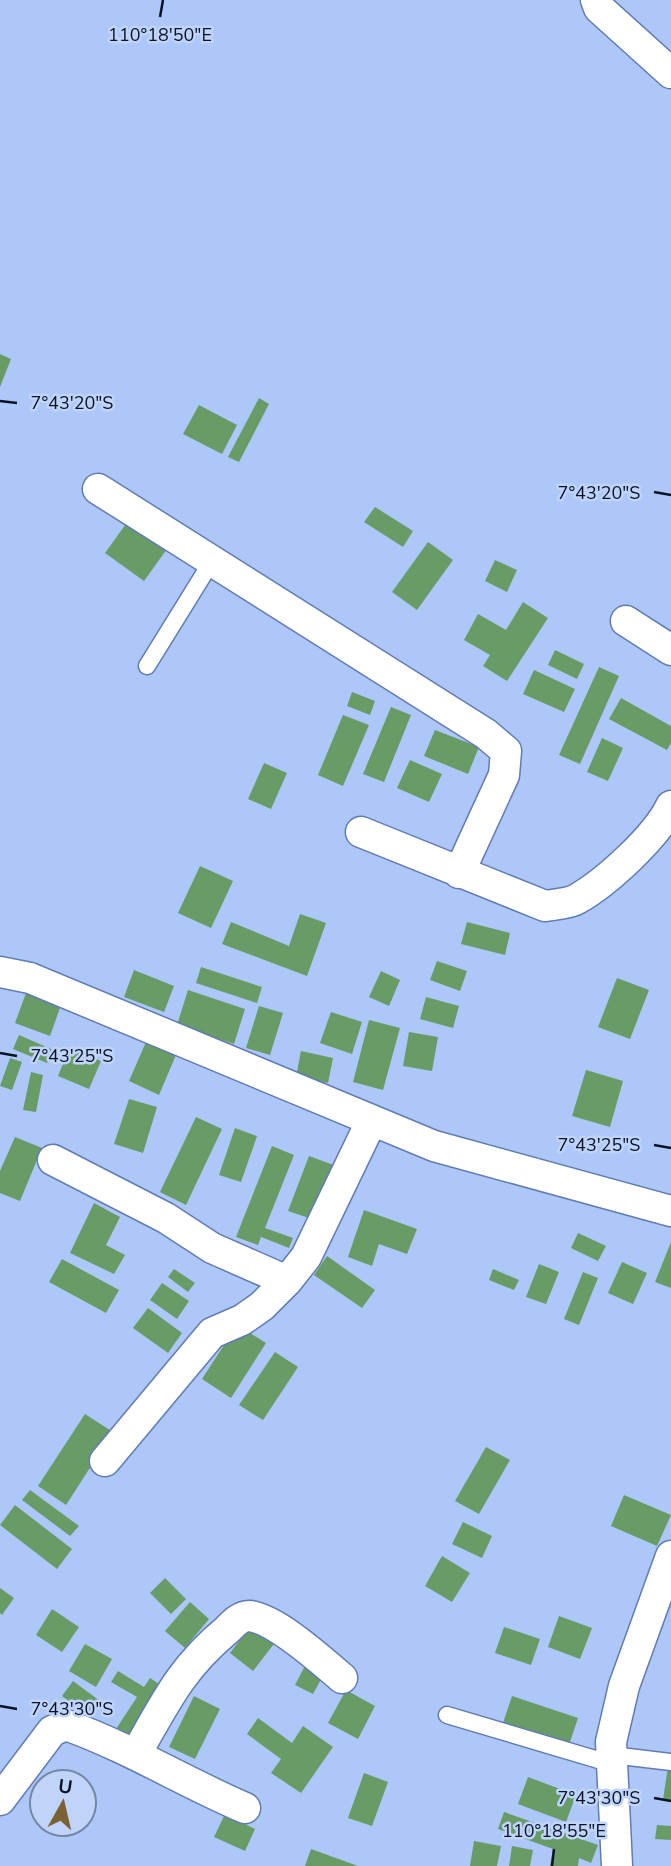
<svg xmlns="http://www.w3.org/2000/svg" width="671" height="1866" font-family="'Nunito Sans',sans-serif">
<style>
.building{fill:#699b67}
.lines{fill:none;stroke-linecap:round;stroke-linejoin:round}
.service-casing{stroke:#607cb5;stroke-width:19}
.minor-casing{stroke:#607cb5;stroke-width:33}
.service{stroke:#fff;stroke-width:16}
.minor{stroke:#fff;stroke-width:30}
.ticks{fill:none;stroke:#081227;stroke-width:2.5}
.ticks-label{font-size:18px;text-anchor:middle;fill:#081227;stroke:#c0d4f9;stroke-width:5;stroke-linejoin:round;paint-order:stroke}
</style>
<rect width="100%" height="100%" fill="#adc7f8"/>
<path class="building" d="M0,354l11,5 -11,28z
M259,398l10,6 -30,58 -11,-5z
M199,405l38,20 -15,29 -39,-20z
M375,507l38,24 -10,16 -39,-25z
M128,521l39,28 -23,32 -39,-28z
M428,542l25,18 -36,50 -25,-18z
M495,560l22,10 -10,22 -22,-11z
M523,602l25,16 -41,63 -24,-15 7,-11 -26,-15 14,-26 28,16z
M555,650l29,14 -7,15 -29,-14z
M599,667l20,9 -39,88 -21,-9z
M534,670l41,19 -11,23 -41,-18z
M352,692l23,9 -5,14 -23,-9z
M621,698l50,28v17l-4,7 -58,-31z
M391,707l20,8 -27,67 -21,-8z
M343,715l26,10 -26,61 -25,-11z
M435,730l44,17 -11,27 -44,-18z
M602,738l21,10 -15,33 -21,-9z
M410,760l32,14 -13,28 -32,-14z
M264,763l23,10 -16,36 -23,-10z
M200,866l33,15 -22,47 -33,-15z
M300,914l26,9 -19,53 -85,-32 9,-22 58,24z
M467,922l43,11 -5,22 -44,-11z
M437,961l30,10 -7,20 -30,-11z
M201,967l61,20 -5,16 -61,-20z
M134,970l40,16 -10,26 -40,-15z
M381,971l19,9 -11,26 -20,-9z
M617,978l32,12 -19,49 -32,-12z
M188,990l57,19 -11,35 -57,-19z
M26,993l35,12 -11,31 -35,-13z
M426,997l33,9 -6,22 -33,-9z
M259,1006l24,7 -13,42 -24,-7z
M331,1012l31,10 -10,32 -32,-11z
M369,1020l31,8 -17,62 -30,-8z
M409,1032l29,5 -6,34 -29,-5z
M19,1035l34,15 -6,13 -34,-14z
M146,1042l30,13 -17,40 -30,-14z
M70,1047l31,14 -12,28 -31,-13z
M301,1051l32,7 -5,25 -32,-6z
M10,1058l12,4 -10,28 -12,-4z
M586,1070l37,11 -13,46 -38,-11z
M31,1072l12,3 -7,37 -13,-2z
M129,1099l28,8 -14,46 -29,-9z
M196,1117l26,12 -36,76 -26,-13z
M235,1128l22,8 -16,46 -22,-7z
M15,1137l27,11 -22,53 -20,-8v-22z
M272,1146l22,9 -29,73 28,10 -4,10 -28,-11 -3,8 -22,-8z
M309,1156l30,11 -21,54 -30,-10z
M94,1203l26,14 -14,28 19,10 -11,19 -44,-21z
M364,1210l53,19 -10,25 -28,-10 -7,22 -24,-9z
M578,1233l28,13 -8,15 -27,-13z
M671,1242v46l-16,-6z
M327,1256l48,34 -13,18 -48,-33z
M62,1259l57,31 -13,23 -57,-31z
M622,1262l25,11 -14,31 -25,-11z
M539,1264l20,8 -13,32 -20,-7z
M174,1269l21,14 -7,9 -20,-15z
M493,1269l26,11 -5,10 -25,-10z
M583,1272l15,6 -19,47 -15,-6z
M162,1283l27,18 -12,18 -27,-19z
M148,1308l34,25 -14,20 -35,-25z
M237,1325l29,18 -35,55 -29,-19z
M275,1352l23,15 -35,53 -24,-15z
M85,1414l28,18 -47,73 -28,-19z
M486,1447l24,13 -31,54 -24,-13z
M30,1490l49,36 -9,10 -48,-36z
M624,1495l47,20 -14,31 -46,-20z
M15,1505l57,44 -15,20 -57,-44z
M463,1522l29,14 -10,22 -30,-14z
M442,1556l28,17 -18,29 -27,-16z
M165,1578l21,21 -15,15 -21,-21z
M0,1588l14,10 -12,17 -2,-2z
M190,1602l19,17 -24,29 -20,-17z
M52,1609l27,18 -17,25 -26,-17z
M559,1616l33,12 -12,31 -32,-12z
M254,1622l23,18 -24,31 -23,-18z
M504,1627l36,12 -9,26 -36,-12z
M85,1644l27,15 -16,28 -27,-16z
M308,1660l18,10 -13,24 -18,-9z
M118,1671l26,16 6,-9 15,10 -34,51 -15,-10 21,-32 -26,-15z
M73,1681l27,20 -11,15 -27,-20z
M346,1690l29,16 -17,33 -30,-16z
M194,1696l26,13 -25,50 -26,-12z
M512,1696l66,22 -10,30 -66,-22z
M258,1718l34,25 11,-17 30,21 -32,46 -30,-20 10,-14 -34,-25z
M668,1766h3v35l-8,-1z
M364,1773l24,9 -16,44 -24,-8z
M528,1777l48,18 -10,27 -48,-18z
M504,1812l94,33 -7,18 -12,-5 -1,8h-28l3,-17 -55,-20z
M225,1814l30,15 -10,22 -31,-14z
M657,1825l14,1v14l-16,-1z
M474,1841l27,5 -4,20h-27z
M512,1846l21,4 -3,16h-21z
M311,1849l47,17h-53z"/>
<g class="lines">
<g class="service-casing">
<path id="service" d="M147,666l65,-105
M447,1715l165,49
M612,1755l59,7"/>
</g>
<g class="minor-casing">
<path id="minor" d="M596,0l3,8 72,65
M98,489l388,245 20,17 -2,24 -45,98
M626,621l45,29
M361,832l184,74c10,-2 24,-2 32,-7 30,-17 80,-63 94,-93
M0,972l30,6 404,168 237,65
M53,1160l113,58 46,30 75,33
M105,1461l107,-128 30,-13 20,-14 25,-25 19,-24 65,-135
M136,1754c29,-51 45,-86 91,-124 6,-6 13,-14 22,-14 26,2 73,45 93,62
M0,1800l52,-69 14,-6c62,22 118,57 179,83
M617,1866l-6,-124 13,-56 47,-130"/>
</g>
<use href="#service" class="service"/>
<use href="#minor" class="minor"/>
</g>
<path class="ticks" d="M160,17l3,-17M0,401l17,2M654,492l17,3M0,1053l17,3M654,1145l17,3M0,1706l17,3M654,1798l17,3M552,1866l2,-17"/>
<g class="ticks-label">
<text x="160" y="41">110°18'50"E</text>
<text x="72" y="409">7°43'20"S</text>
<text x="599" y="499">7°43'20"S</text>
<text x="72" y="1062">7°43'25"S</text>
<text x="599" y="1151">7°43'25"S</text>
<text x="72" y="1715">7°43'30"S</text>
<text x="599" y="1804">7°43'30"S</text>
<text x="554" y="1837">110°18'55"E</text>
</g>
<g transform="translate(63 1803) rotate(8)"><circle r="33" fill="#c0d4f9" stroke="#7686a5" stroke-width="2"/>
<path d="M0-5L12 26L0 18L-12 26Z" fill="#7a6233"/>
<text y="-10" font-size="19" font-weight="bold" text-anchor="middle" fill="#081227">U</text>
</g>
</svg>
